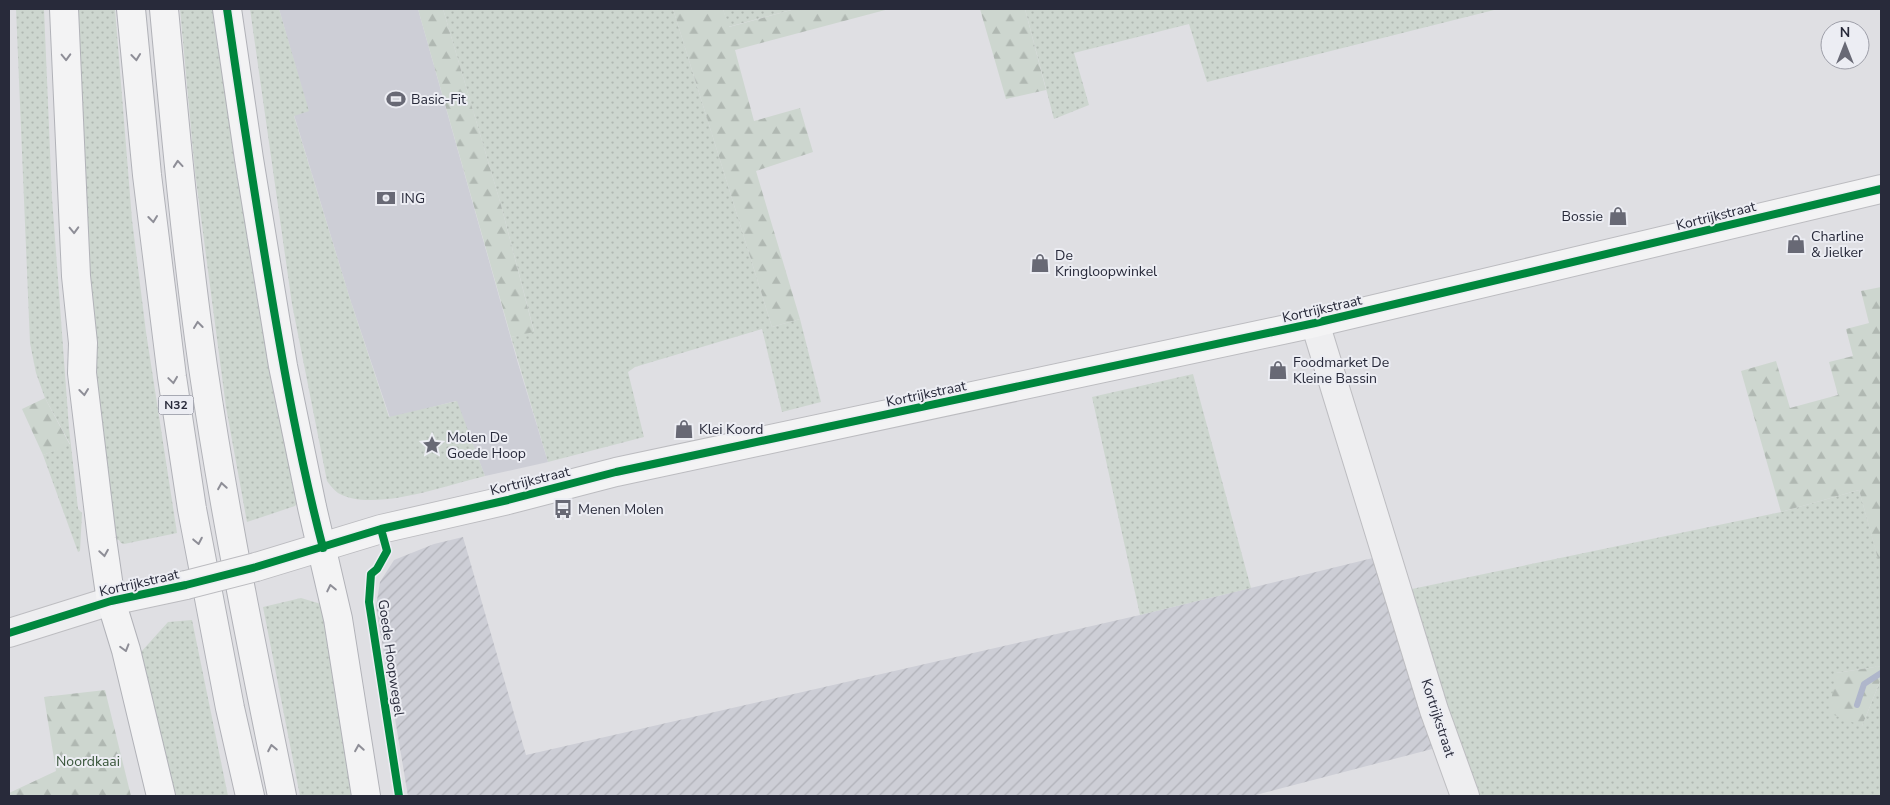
<svg xmlns="http://www.w3.org/2000/svg" width="1890" height="805" font-family="'Nunito Sans',sans-serif">
<style>
.built{fill:#cdced6}
.industrial{fill:url(#industrial-furrows)}
.grass{fill:url(#grass-dots)}
.forest{fill:url(#forest-firs)}
.lines{fill:none;stroke-linecap:round;stroke-linejoin:round}
.stream{stroke:#afb6cb;stroke-width:6}
.minor-casing{stroke:#bdbdc1;stroke-width:30}
.major-casing{stroke:#bcbcc0;stroke-width:30}
.highway-casing{stroke:#b1b2b8;stroke-width:30}
.minor{stroke:#eeeef0;stroke-width:28}
.major{stroke:#f3f3f4;stroke-width:28}
.highway{stroke:#f3f3f4;stroke-width:28}
.major-bridge-casing{stroke:#bcbcc0;stroke-width:30;stroke-linecap:butt}
.major-bridge{stroke:#f3f3f4;stroke-width:28}
.cycleway-casing{stroke:#ecedf3;stroke-width:11}
.cycleway{stroke:#00873e;stroke-width:8}
.oneway{stroke:#8e8e97}
.labels{text-anchor:middle;dominant-baseline:central;stroke-width:4;stroke-linejoin:round;paint-order:stroke}
.shield{fill:#ecedf3;stroke:#636472;stroke-width:1}
.shield-label{font-size:12px;font-weight:bold;fill:#282a3a}
.poi-label{font-size:14px;fill:#282a3a;stroke:#ecedf3;text-anchor:start}
.street-label{font-size:14px;fill:#282a3a;stroke:#ecedf3}
.park-label{font-size:14px;fill:#375438;stroke:#ecedf3}
</style>
<defs>
<pattern id="industrial-furrows" width="10" height="10" patternUnits="userSpaceOnUse" patternTransform="scale(1.25)"><rect width="10" height="10" fill="#cdced6"/><path d="M-1 1l2-2M0 10L10 0M9 11l2-2" fill="none" stroke="#b0b1b8"/></pattern>
<pattern id="grass-dots" width="8" height="8" patternUnits="userSpaceOnUse" patternTransform="scale(1.25)"><rect width="8" height="8" fill="#cdd6cf"/><path d="M2 2h.1M6 6h.1" fill="none" stroke="#b0b8b2" stroke-width="1.8" stroke-linecap="round"/></pattern>
<pattern id="forest-firs" width="22" height="20" patternUnits="userSpaceOnUse" patternTransform="scale(1.25)"><rect width="22" height="20" fill="#cdd6cf"/><path d="M5 1l3.5 6h-7zM16 11l3.5 6h-7z" fill="#b0b8b2"/></pattern>
</defs>
<rect width="100%" height="100%" fill="#dfdfe3"/>
<path class="built" d="M279,9h139l99,351 31,102 -63,14 -29,-75 -66,17 -40,-119 -56,-184 14,-5z"/>
<path class="industrial" d="M463,537l63,218 614,-140 241,-59 55,192 -184,48h-844l-32,-190 4,-24 14,-22 40,-16z"/>
<path class="grass" d="M16,9h28l8,189 17,230 9,81 4,4 -2,38 -2,1 -35,-97 27,-11 -25,-46 -9,-25 -6,-30z
M73,9h42l17,211 14,112 31,201 -53,11 -3,-1 -2,-3h-4l-23,-205z
M180,9h38l80,493 -3,4 -48,16 -21,-115 -31,-235z
M250,9h29l30,102 -15,5 56,183 39,118 68,-16 28,75c-38,9 -112,37 -147,17 -4,-3 -8,-8 -11,-12l-35,-177z
M443,9h230l99,318 28,-8 21,83 -39,10 -20,-83 -127,38 -7,5 16,65 -96,25 -37,-125 23,-6 -33,-126z
M723,9h72l-67,18z
M1025,9h473l-291,73 -18,-58 -115,29 15,52 -35,14z
M1193,374l58,214 -111,27 -48,-218z
M1859,490l19,68h3v108l-45,7 26,53 19,-47v117h-405l-69,-206 374,-78z
M301,598l20,6 31,192h-52l-37,-189z
M192,620l36,176h-52l-35,-144 27,-30z"/>
<path class="forest" d="M418,9h25l58,196 33,127 -23,5z
M673,9h50l6,18 66,-18h94l-154,41 19,71 46,-13 13,44 -57,19 44,148 -28,8z
M980,9h45l21,81 -40,9z
M1881,287v271l-3,1 -19,-69 -78,22 -40,-141 35,-10 14,47 48,-13 -9,-33 24,-6 -7,-27 23,-6 -8,-32z
M45,398l25,47 -27,10 -21,-46z
M1881,666v13l-19,47 -33,-13 7,-40z
M105,690l26,106h-122v-3l47,-22 -12,-74z"/>
<g class="lines">
<path class="stream" d="M1857,705l7,-21 17,-11"/>
<g class="minor-casing">
<path id="minor" d="M1315,323l119,387 31,86
M9,633l102,-32"/>
</g>
<g class="major-casing">
<path id="major" d="M256,567l125,-38 127,-29 108,-28 699,-149 566,-134
M111,601l75,-16"/>
</g>
<g class="highway-casing">
<path id="highway" d="M64,9l12,267 7,67 -1,30 20,166 9,62 15,49 35,146
M131,9l16,166 25,202 20,132 38,199 20,88
M164,9c11,119 22,239 39,358 21,144 50,287 79,429
M227,9l22,150 34,207 29,141 26,112 28,177"/>
</g>
<use href="#minor" class="minor"/>
<use href="#major" class="major"/>
<use href="#highway" class="highway"/>
<g class="major-bridge-casing">
<path id="major-bridge" d="M186,585l70,-18"/>
</g>
<use href="#major-bridge" class="major-bridge"/>
<g class="cycleway-casing">
<path id="cycleway" d="M227,9c13,91 27,182 42,272 15,90 31,179 54,267
M381,529l6,22 -10,18 -6,5 -2,28 30,194
M9,633l102,-32 75,-16 70,-18 125,-38 127,-29 108,-28 699,-149 566,-134"/>
</g>
<use href="#cycleway" class="cycleway"/>
</g>
<defs><path id="oneway-chevron" d="M-2-3.5L2.5 0L-2 3.5" fill="none" stroke-width="1.6" stroke-linecap="round" stroke-linejoin="round" transform="scale(1.25)"/></defs>
<g class="oneway">
<use href="#oneway-chevron" transform="translate(66 57) rotate(88)"/>
<use href="#oneway-chevron" transform="translate(136 57) rotate(84)"/>
<use href="#oneway-chevron" transform="translate(178 164) rotate(-95)"/>
<use href="#oneway-chevron" transform="translate(153 219) rotate(83)"/>
<use href="#oneway-chevron" transform="translate(74 230) rotate(88)"/>
<use href="#oneway-chevron" transform="translate(198 325) rotate(-97)"/>
<use href="#oneway-chevron" transform="translate(173 380) rotate(82)"/>
<use href="#oneway-chevron" transform="translate(84 392) rotate(83)"/>
<use href="#oneway-chevron" transform="translate(222 486) rotate(-99)"/>
<use href="#oneway-chevron" transform="translate(198 541) rotate(79)"/>
<use href="#oneway-chevron" transform="translate(104 553) rotate(81)"/>
<use href="#oneway-chevron" transform="translate(331 588) rotate(-102)"/>
<use href="#oneway-chevron" transform="translate(125 648) rotate(74)"/>
<use href="#oneway-chevron" transform="translate(272 748) rotate(-101)"/>
<use href="#oneway-chevron" transform="translate(359 748) rotate(-99)"/>
</g>
<defs>
<g id="stadium-bare" transform="scale(1.5)"><path d="M0-5a6.5 5 0 1 0 0 10a6.5 5 0 1 0 0-10ZM-3.5-1.8h7v3.6h-7Z" fill="#686975" stroke="#ecedf3" stroke-width="2.5" paint-order="stroke"/></g>
<g id="bank-bare" transform="scale(1.5)"><path d="M-6-4H6V4H-6ZM0-2.3a2.3 2.3 0 1 0 0 4.6a2.3 2.3 0 1 0 0-4.6Z" fill="#686975" stroke="#ecedf3" stroke-width="2.5" paint-order="stroke"/></g>
<g id="shop-bare" transform="scale(1.5)"><path d="M-5-2.5h2.3a2.7 3.5 0 0 1 5.4 0H5L5.5 6h-11ZM-1.5-2.5h3a1.5 2.3 0 0 0-3 0Z" fill="#686975" stroke="#ecedf3" stroke-width="2.5" paint-order="stroke"/></g>
<g id="sight-bare" transform="scale(1.5)"><path d="M0-6L1.8-2.2L6-1.7L2.9 1.2L3.7 5.4L0 3.3L-3.7 5.4L-2.9 1.2L-6-1.7L-1.8-2.2Z" fill="#686975" stroke="#ecedf3" stroke-width="2.5" paint-order="stroke"/></g>
<g id="bus-bare" transform="scale(1.5)"><path d="M-5-6H5V4H4V6H2V4H-2V6H-4V4H-5ZM-3.5-4V0h7V-4ZM-3.5 1.2v1.5H-2V1.2ZM2 1.2v1.5H3.5V1.2Z" fill="#686975" stroke="#ecedf3" stroke-width="2.5" paint-order="stroke"/></g>
</defs>
<g fill-rule="evenodd">
<use href="#stadium-bare" x="396" y="99"/>
<use href="#bank-bare" x="386" y="198"/>
<use href="#shop-bare" x="1618" y="216"/>
<use href="#shop-bare" x="1796" y="244"/>
<use href="#shop-bare" x="1040" y="263"/>
<use href="#shop-bare" x="1278" y="370"/>
<use href="#shop-bare" x="684" y="429"/>
<use href="#sight-bare" x="432" y="445"/>
<use href="#bus-bare" x="563" y="509"/>
</g>
<g class="labels">
<rect class="shield" x="158.5" y="395.5" width="35" height="19" rx="4"/>
<g class="shield-label">
<text x="176" y="405">N32</text>
</g>
<g class="poi-label">
<text x="411" y="99">Basic-Fit</text>
<text x="401" y="198">ING</text>
<text x="1603" y="216" text-anchor="end">Bossie</text>
<text x="1811" y="236">Charline<tspan x="1811" dy="16">&amp; Jielker</tspan></text>
<text x="1055" y="255">De<tspan x="1055" dy="16">Kringloopwinkel</tspan></text>
<text x="1293" y="362">Foodmarket De<tspan x="1293" dy="16">Kleine Bassin</tspan></text>
<text x="699" y="429">Klei Koord</text>
<text x="447" y="437">Molen De<tspan x="447" dy="16">Goede Hoop</tspan></text>
<text x="578" y="509">Menen Molen</text>
</g>
<g class="street-label">
<text transform="translate(1716 216) rotate(-14)">Kortrijkstraat</text>
<text transform="translate(1322 309) rotate(-13)">Kortrijkstraat</text>
<text transform="translate(926 394) rotate(-12)">Kortrijkstraat</text>
<text transform="translate(530 481) rotate(-14)">Kortrijkstraat</text>
<text transform="translate(139 583) rotate(-13)">Kortrijkstraat</text>
<text transform="translate(391 658) rotate(82)">Goede Hoopwegel</text>
<text transform="translate(1438 718) rotate(72)">Kortrijkstraat</text>
</g>
<g class="park-label">
<text x="88" y="761">Noordkaai</text>
</g>
</g>
<rect width="1890" height="805" fill="none" stroke="#282a3a" stroke-width="20"/>
<g transform="translate(1845 45)"><circle r="24" fill="#ecedf3" stroke="#9e9fa9"/>
<path d="M0-4L9 19L0 12L-9 19Z" fill="#686975"/>
<text y="-8" font-size="14" font-weight="bold" text-anchor="middle" fill="#282a3a">N</text>
</g>
</svg>
